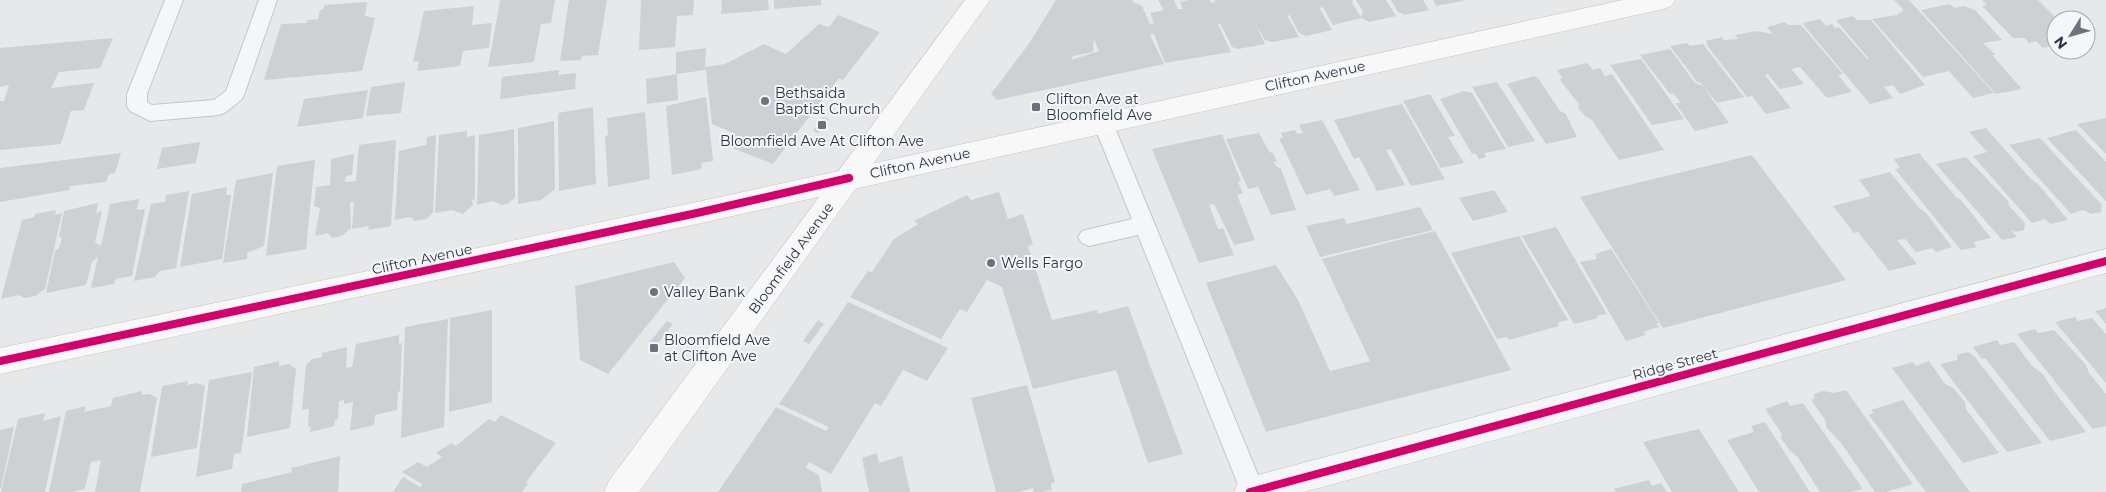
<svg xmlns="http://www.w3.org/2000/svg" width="2106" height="492" font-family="Montserrat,sans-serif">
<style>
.building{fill:#ced0d3;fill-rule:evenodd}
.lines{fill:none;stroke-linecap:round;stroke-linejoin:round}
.lane-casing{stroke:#c4c6c8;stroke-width:2}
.street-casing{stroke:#c4c6c8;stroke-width:1}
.secondary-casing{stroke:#c4c6c8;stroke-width:1}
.primary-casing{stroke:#c2c5c8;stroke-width:1}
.lane{fill:#f5f6f7;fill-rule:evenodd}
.street{fill:#f5f6f7;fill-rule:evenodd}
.secondary{fill:#f8f8f8;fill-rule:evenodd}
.primary{fill:#f8f8f8;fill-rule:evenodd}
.cycleway-casing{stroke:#f4f6f9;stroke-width:11}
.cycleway{stroke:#d6006c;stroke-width:8}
.poi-dot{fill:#6c737f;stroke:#f4f6f9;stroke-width:2}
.labels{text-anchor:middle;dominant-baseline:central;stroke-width:4;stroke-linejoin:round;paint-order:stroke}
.street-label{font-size:14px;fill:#2b3445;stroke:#f4f6f9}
.poi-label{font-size:14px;fill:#2b3445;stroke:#f4f6f9;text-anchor:start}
</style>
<rect width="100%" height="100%" fill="#e6e8ea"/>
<path class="building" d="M502,0h53l-4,23 -10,1 -7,38 -46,5 12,-66z
M569,0h38l-9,55 -16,1 -1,4 -21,1z
M641,0h53l-1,15 -16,1 -2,31 -36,3z
M722,0h46l1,10 -48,4z
M774,0h47v5l-47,4z
M1056,0h77l-1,2 10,4 8,18 4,-1 -4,-10 14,-3 -6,-10h16l4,9h5l-3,-7 9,-2h20l3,3 4,-1 -1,-2h138l-1,3 9,14 2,-6 -7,-11h30l10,16 -27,6 -7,-4 -29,7 -11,-19 -2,3 12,21 -26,6 -7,-3 -10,-19 -1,3 11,20 -27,5 -7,-2 -10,-17 10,21 -27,5 -6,-2 -12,-24 -2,1 13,28 -66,11 -11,-29 -4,1 14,29 -167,36 -6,-6 39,-52zM1094,39l5,12 -28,9 2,-4 20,-4z
M1391,0h32l6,10 -24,5 -7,-3z
M1433,0h30v1l-27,5z
M1894,0h15l85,93 -21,5 -24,-27 -26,6 -51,-58 25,-4 7,-5z
M1982,0h56l20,20h-2v25l-13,3 -7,-7 -7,2 -4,-5h-12l-31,-32 5,-1z
M367,2l-2,14 10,2 -13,53 -98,9 17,-56 26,-1 1,-3 10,-1 2,-9 3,-1 2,-4z
M1950,4l4,4 10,-2 11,4 27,30 -19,3 13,12h-4l30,34 -26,5 -75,-84z
M474,6l-2,19 20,-2 -3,25 -26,3 -3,15 -43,5 2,-10 -6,1 11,-51z
M838,15l42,17 -37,48 -4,-2 -66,86 -46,-18 9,-12 -24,-10 -6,-54 -30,4v-22l30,-4 -1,19 20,-3 39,-20 22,10 33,-30 10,3z
M1853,16l4,4h14l54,65 -25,9 -7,-9 -9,2 9,11 -23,6 -68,-81 18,-4 6,7 6,-2 3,4 4,-1 28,32h2l-33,-39z
M1785,22l3,3h13l42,49 -5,1 14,17 -25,6 -27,-31 -9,2 13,15 -24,5 -12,-15 -3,1 26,33 -25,6 -14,-18 -5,1 -41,-53h2l-2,-3 16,-4 2,3 14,-1 -3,-4 22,-4 16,3 4,6 -10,-13z
M113,38l-13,30 -41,4 -8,16 43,-5 -10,27 -13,1 -10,33 -61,6v-49h4l5,-16 -9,2v-39z
M1687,43l3,3 13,-2 41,53 -27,6 -17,-21 -2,1 -28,-37z
M1670,49l25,34 8,3 26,37 -34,8 -20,-28h6l-8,-10 -3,1 -30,-39z
M1641,59l43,60 -32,6 -42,-60z
M1587,63l6,7 7,-2 5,8 7,-2 52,76 -45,10 -27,-40 -7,-4 -7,-8 1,-4 -19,-24 2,-3 -5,-7z
M559,70l-1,5 18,-2 -1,16 -75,10 2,-22z
M677,74l1,26 -31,4 -1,-25z
M1534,76l4,2 22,33 6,3 11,23 -31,7 -39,-60z
M405,82l-4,31 -35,3 5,-29z
M1497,82l38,59 -27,6 -36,-60z
M368,90l-5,28 -66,9 7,-28z
M1464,91l8,2 34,56 -22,4 2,4 -7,2 -4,-6 -3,1 -32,-55z
M1430,94l25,42 -7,1 16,26 -23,5 -38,-67z
M706,97l7,64 -12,2 1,6 -30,6 -6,-69z
M1402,104l43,75 -34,7 -20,-37 -5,1 19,35 -28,6 -18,-34 -5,2 -20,-39z
M593,107l3,77 -37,7 -1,-78z
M645,112l5,67 -42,8 -3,-51 3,-1 -1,-17z
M823,117l6,2 -11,14 -5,-2z
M2106,118v36l-29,-30z
M1322,120l38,70 -26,6 -4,-7 -24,6 -27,-57h4l-2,-5 14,-3 2,4 6,-1 -4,-8z
M554,121l1,68 -14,11 -23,4v-76z
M1986,128l45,51 6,4 31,37 -18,4 -5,-5 -13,4 -59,-67 14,-4 -18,-20z
M514,129l1,68 -6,6 -7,2 -9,-4 -16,4 2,-70z
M2076,130l30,32v39l-59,-63z
M467,131v6l8,-2v64l-3,1 1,5 -10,9 -11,-4 -17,3 4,-78z
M1259,133l11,20 2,-1 5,9 -3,1 2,4 5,3 15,41 -25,5 -13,-28 -10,2 -22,-50z
M1222,134l19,47 -3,1 5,11 -6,2 18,45 -21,5 -20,-41 -5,1 9,24 5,-1 11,27 -35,8 -47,-114z
M436,135l-3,77 -6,7 -12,2 -4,-4 -16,3 4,-69 27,-6 1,-8z
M2040,138l62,67 -1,7 -10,2 -8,-4 -12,4 -62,-69z
M396,140l-5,86 -23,4 1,-4 -17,3 2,-27h-4l1,26 -8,7 -11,3 -4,-5 -13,3 5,-28 -6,-2 2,-19 14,-2 1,-26 23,-5 -2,21 -6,1 -1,6 11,-1 3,-36z
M200,142l-4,21 -39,6 5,-21z
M121,153l-6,20 -6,1 -3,8 -36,4 -1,4 -69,12v-34z
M1919,153l37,44 5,3 30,38 -18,4 4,5 -16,3 -66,-81 5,-1 -6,-9z
M1752,155l94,125 -183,48 -83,-131z
M1966,157l42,44 1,5 16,17 -1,7 -8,2 -5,-2 6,7 -15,3 -66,-76z
M315,160l-9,89 -40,7 11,-90z
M1890,172l29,36 6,4 27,35 -16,5 -4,-4 -16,4 -11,-13 -8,1 20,24 -28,7 -31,-39 -4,1 -21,-27 38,-10 -12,-16z
M273,173l-9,73 -17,7v6l-24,4 13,-83z
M227,187l-1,8h5l-9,64 -42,8 12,-73z
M1494,190l14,22 -35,9 -14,-23z
M189,191l-13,77 -16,3 -5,6 -21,4 17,-77 14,-2 1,-7z
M999,192l9,27 15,-5 10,30 -5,2 24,74 45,-10 1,4 30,-8 55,148 -35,9 -32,-93 -83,19 -31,-102 -15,-7 -20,32 -7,-3 -19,30 -91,-42 18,-26 4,1 22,-33 24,-15 -4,-3 53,-26 4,5z
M139,199l-2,11 8,-1 -13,67 -16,3 -2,5 -23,4 7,-31 -6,5 -6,23 -40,8 9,-42 4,-3 3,-10 -3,-2 5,-25 34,-8 -2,10 6,-2 -7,31 6,4 9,-42z
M1420,207l13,23 -113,27 -14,-31 38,-8 3,6z
M56,210l-1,5 7,-2 -17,76 -10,7 -11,2 -5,-3 -18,4 21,-79 12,-3 1,-3z
M1556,227l51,87 -11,2 2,2 -24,6 -52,-88z
M1435,231l76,139 -245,62 -60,-149 70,-18 22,35 32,71 40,-10 -48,-102z
M1519,236l49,84 -11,3 2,3 -50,14 -2,-3 -10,2 -46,-86z
M1611,249l48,74 -3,1 3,3 -16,5 3,3 -20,6 -46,-79 17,-3 -2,-5z
M674,262l11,16 -77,96 -28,-14 -5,-74z
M848,302l100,46 -21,33 -24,-11 -22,36 -6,-3 -44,71 -22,-12 -3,6 13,7 3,17h-104l58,-85 50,24 3,-4 -50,-23z
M2106,308v16l-11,-13z
M492,310v92l-43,10 1,-94z
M2075,317l3,4 14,-3 14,16v49l-51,-61z
M448,319l-4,108 -43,11 4,-111z
M818,320l6,4 -15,20 -6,-3z
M667,321l6,3 -17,22 -7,-3z
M2035,329l3,4 16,-3 32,35 3,8 17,21v32l-13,3 -76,-95z
M399,335v9l3,-1 -2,48 -2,1 -1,18 -22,5 -1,10 -24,6 3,-29 -9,2v-4l-5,1 -1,18 -3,1 -1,6 -24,6 1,-6 -3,1 1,-18 -7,1 4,-45 6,-6 10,-2v-4l25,-6 -1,21 6,-1 4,-23z
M1997,340l3,5 14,-3 18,24 11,8 10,16 33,42 -36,9 -65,-83 -3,1 -9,-12z
M1968,352l6,4 68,87 -35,9 -67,-88 17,-4v-5z
M279,361v5l10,-2 7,5 -6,59 -43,9 7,-70z
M1929,361l16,23 8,4 12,14 1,7 33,44 -36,10 -71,-95 21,-6 3,4z
M252,372l-11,81 -7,1 -2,15 -36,8 13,-97z
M188,381l-1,4 10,-2 8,3 -8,62 -46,9 11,-71z
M1027,385l28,97 -4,2 1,6 -9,2h-9l-1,-4 -14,4h-23l-25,-94z
M1846,390l67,94 -27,8h-11l-34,-49 -15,-16v-6l-15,-21 3,-1v-5l9,-3 11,2z
M142,391l-1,4 9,-1 7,4 -17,94h-45l6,-32 -10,2 -6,27 -12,3h-24l17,-81 20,-5 -2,6 27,-6 2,-8z
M1903,400l67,92h-44l-57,-77 5,-2 -3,-3z
M1787,401l3,5 13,-3 60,86 -12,3h-31l-23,-36 -7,-5 -9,-13 1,-4 -17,-25z
M45,413l-2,8 18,-5 -16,76h-44l17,-73z
M501,415l55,28 -30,39 2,2 -6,8h-129l10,-15 17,10 2,-3 -20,-12 16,-10 9,5 15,-10 -6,-4 15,-10 5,3 33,-27 6,3z
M1765,422l45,70h-51l-32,-52 27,-8 -3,-6z
M14,427l-13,61h-1v-58z
M1699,429l40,63h-67l-29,-50z
M877,453l2,10 23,-7 8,36h-41l-7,-34z
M340,456l-2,36h-97l1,-8 50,-12 -1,-4z
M1649,480l3,6 9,-3 6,9h-51l-2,-3z"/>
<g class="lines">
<g class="lane-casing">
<path id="lane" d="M165,0h18l-36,94v8l5,3 62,-5 12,-9 33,-91h18l-33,95 -3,5 -15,12 -7,3 -69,6 -20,-10 -3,-5v-12z
M1103,115l7,3 3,5 152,369h-24l-103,-257 -49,11 -7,-3 -4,-6 4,-6 50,-12 -39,-96 3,-5z"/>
</g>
<g class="street-casing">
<path id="street" d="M2106,249v24l-802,219h-70l5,-11 11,-4z"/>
</g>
<g class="secondary-casing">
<path id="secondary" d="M1623,0h52l-4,6 -8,3 -966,215 -697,150v-26l697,-146z"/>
</g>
<g class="primary-casing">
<path id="primary" d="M965,0h25l-351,492h-35l5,-11z"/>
</g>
<use href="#lane" class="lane"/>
<use href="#street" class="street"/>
<use href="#secondary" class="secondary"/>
<use href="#primary" class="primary"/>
<g class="cycleway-casing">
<path id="cycleway" d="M0,361l697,-148 152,-35
M1250,492l856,-231"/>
</g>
<use href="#cycleway" class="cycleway"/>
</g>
<g class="poi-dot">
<circle cx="765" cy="101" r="5"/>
<rect x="1031" y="102" width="10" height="10" rx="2.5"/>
<rect x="817" y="120" width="10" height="10" rx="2.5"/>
<circle cx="991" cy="263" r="5"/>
<circle cx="654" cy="292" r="5"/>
<rect x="649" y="343" width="10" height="10" rx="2.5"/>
</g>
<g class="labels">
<g class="street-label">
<text transform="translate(1315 76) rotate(-12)">Clifton Avenue</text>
<text transform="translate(920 163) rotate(-12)">Clifton Avenue</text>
<text transform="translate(791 258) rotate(-54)">Bloomfield Avenue</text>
<text transform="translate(422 259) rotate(-12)">Clifton Avenue</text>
<text transform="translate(1675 364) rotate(-15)">Ridge Street</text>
</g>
<g class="poi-label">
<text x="775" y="93">Bethsaida<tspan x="775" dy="16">Baptist Church</tspan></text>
<text x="1046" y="99">Clifton Ave at<tspan x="1046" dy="16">Bloomfield Ave</tspan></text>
<text x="822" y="141" text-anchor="middle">Bloomfield Ave At Clifton Ave</text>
<text x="1001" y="263">Wells Fargo</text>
<text x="664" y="292">Valley Bank</text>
<text x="664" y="340">Bloomfield Ave<tspan x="664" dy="16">at Clifton Ave</tspan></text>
</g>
</g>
<g transform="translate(2071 35) rotate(233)"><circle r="24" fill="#f4f6f9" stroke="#a4a8b1"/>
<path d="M0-4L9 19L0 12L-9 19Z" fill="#6c737f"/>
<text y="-8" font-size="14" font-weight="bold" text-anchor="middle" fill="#2b3445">N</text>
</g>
</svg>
